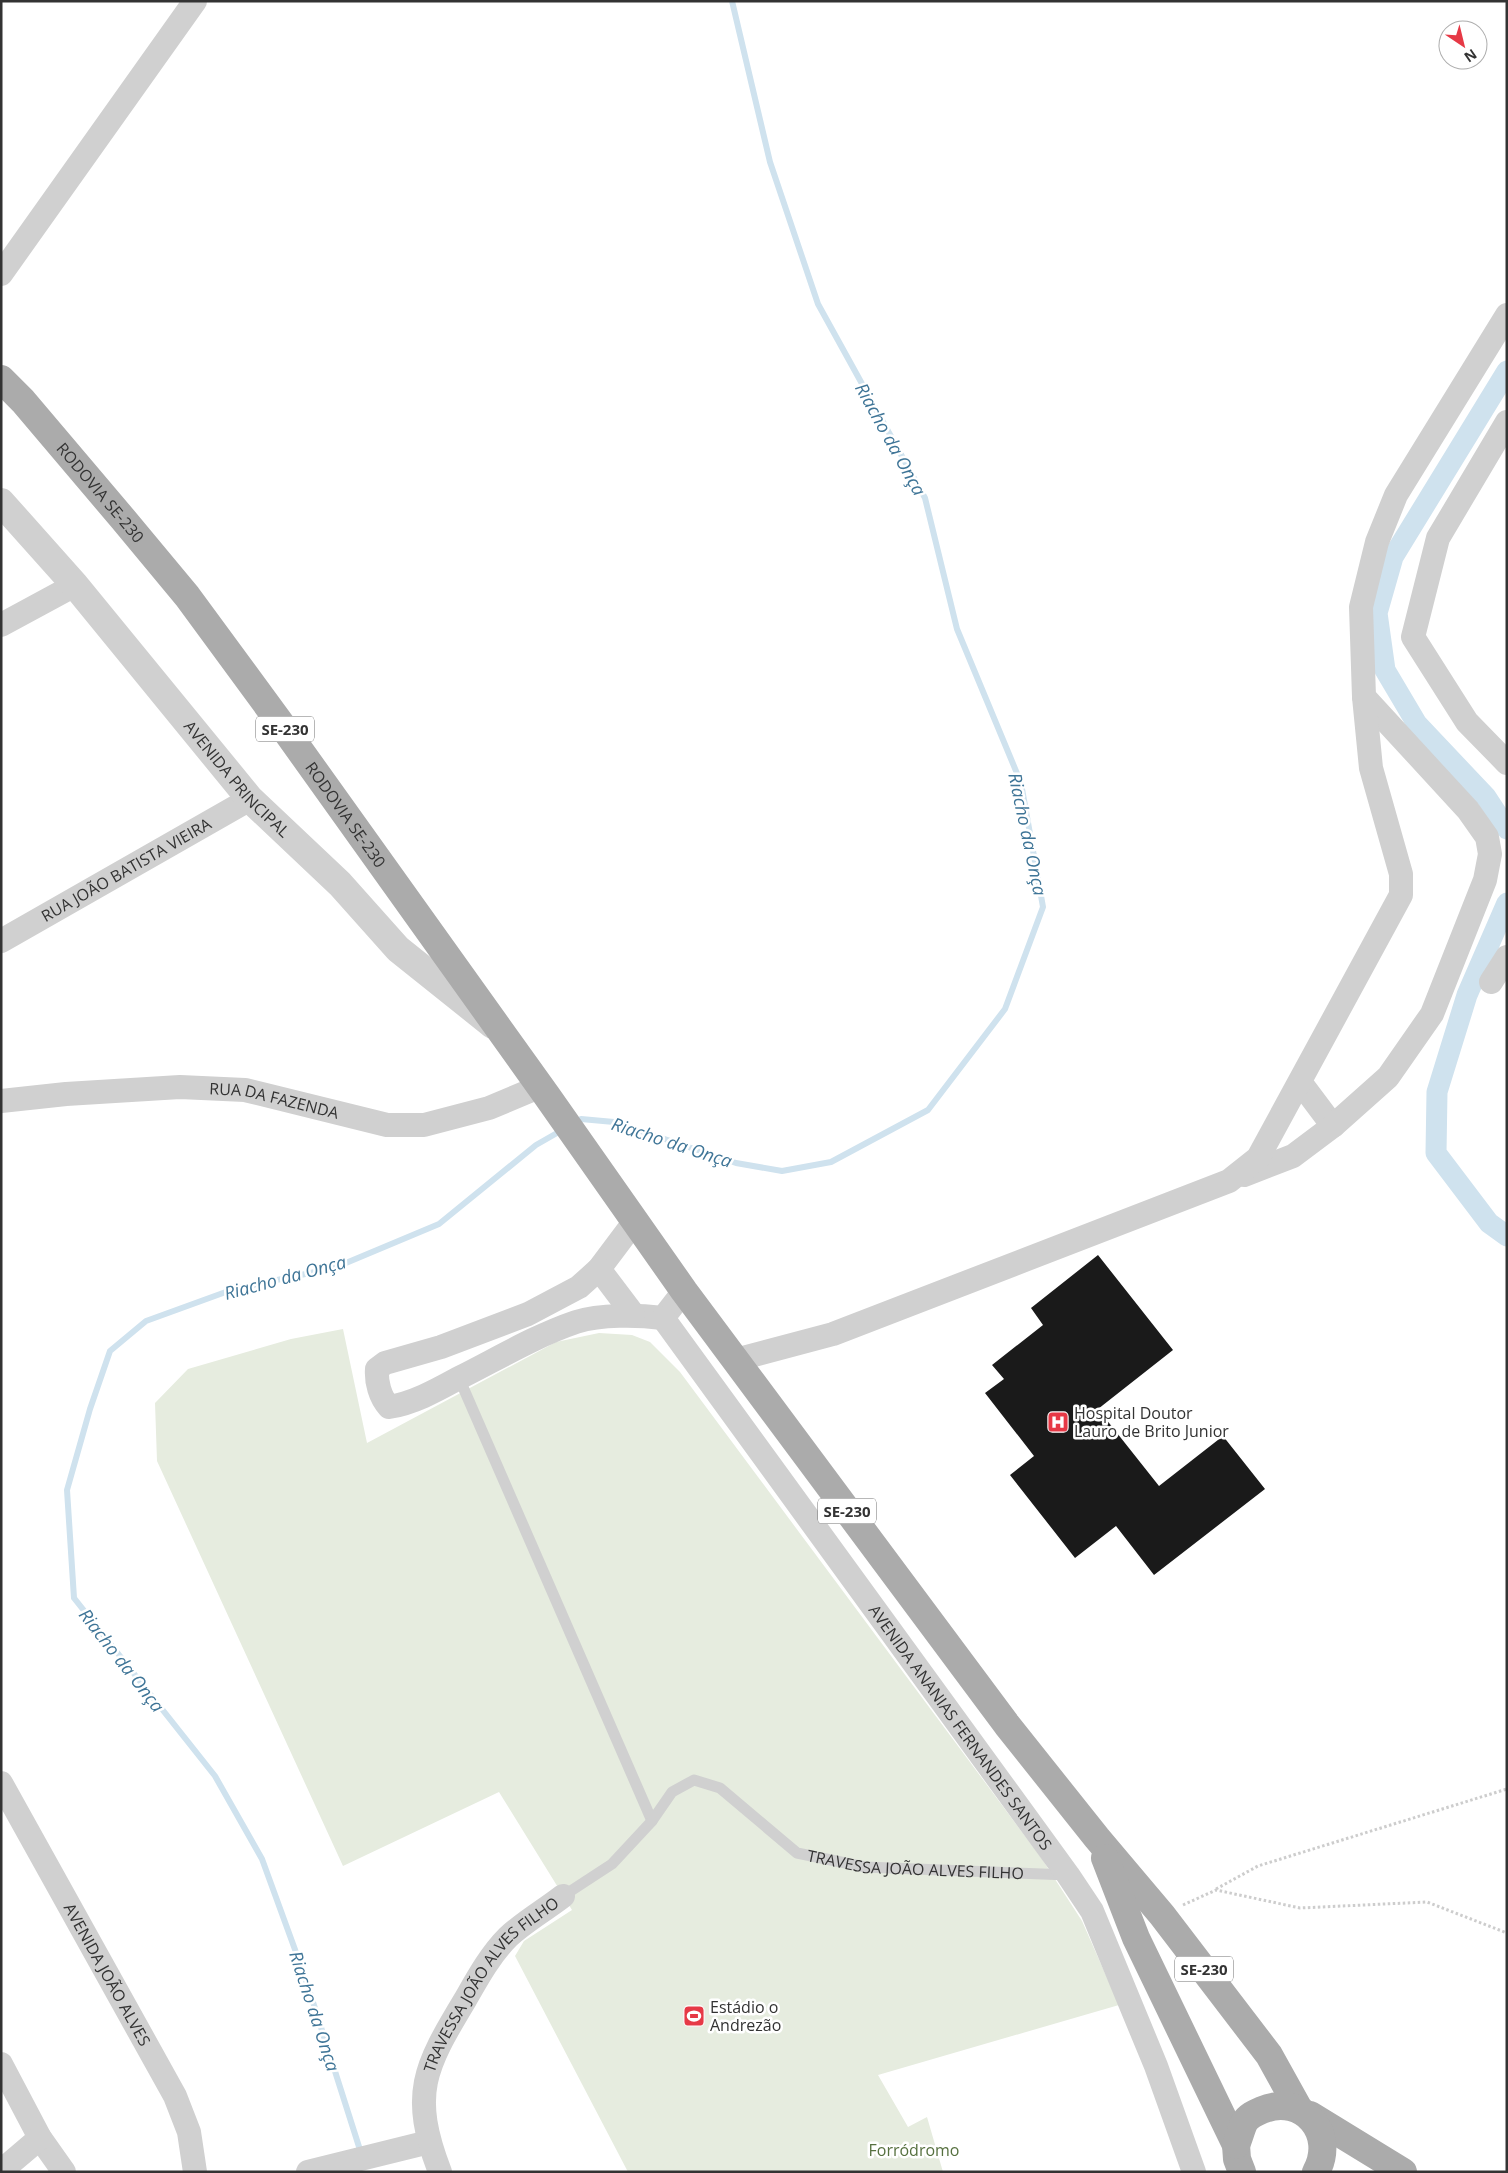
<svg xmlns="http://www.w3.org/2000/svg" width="1508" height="2173" font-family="'Open Sans',sans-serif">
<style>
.green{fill:#e6ecdf}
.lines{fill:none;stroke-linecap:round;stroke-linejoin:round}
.stream{stroke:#cfe2ee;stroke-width:6}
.canal{stroke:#cfe2ee;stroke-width:21}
.building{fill:#1a1a1a}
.path{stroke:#cdcdcd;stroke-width:3;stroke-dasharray:2.5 2.5;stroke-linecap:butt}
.service{stroke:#d0d0d0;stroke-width:11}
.minor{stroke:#d0d0d0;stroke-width:24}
.tertiary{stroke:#d0d0d0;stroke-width:28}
.primary{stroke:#ababab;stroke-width:28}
.labels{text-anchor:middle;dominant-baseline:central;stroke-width:5;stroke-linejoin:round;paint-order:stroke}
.shield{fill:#fff;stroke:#707070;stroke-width:1}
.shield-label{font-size:15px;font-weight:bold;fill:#333}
.street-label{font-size:16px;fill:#333;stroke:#fff}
.poi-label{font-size:16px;fill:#333;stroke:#fff;text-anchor:start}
.park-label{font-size:16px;fill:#56703f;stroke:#fff}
.water-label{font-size:18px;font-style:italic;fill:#3f7597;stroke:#fff}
</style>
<rect width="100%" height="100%" fill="#fff"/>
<path class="green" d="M343,1329l24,114 189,-101 43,-9 33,2 18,7 30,30 362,487 40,62 37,84 -241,70 30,52 19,-10 16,55h-315l-113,-216 9,-15 48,-31 -73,-118 -156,74 -186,-405 -2,-58 33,-34 103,-30z"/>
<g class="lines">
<path class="stream" d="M575,1123l6,-4 33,3 122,41 46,8 49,-9 97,-52 77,-101 38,-102 -22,-124 -64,-154 -32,-131 -107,-194 -48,-142 -38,-161
M361,2153l-56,-176 -43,-118 -47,-83 -141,-178 -7,-108 23,-81 20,-58 36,-30 88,-32 100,-21 105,-44 97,-79 28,-16"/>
<path class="canal" d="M1507,371l-114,186 -16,56 8,57 32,54 69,73 21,32
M1507,903l-40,92 -30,97 -1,61 53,70 18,13"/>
</g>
<path class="building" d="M1098,1255l75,95 -75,59 61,77 64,-50 42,53 -111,86 -38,-49 -41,32 -65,-83 24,-19 -49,-63 19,-14 -12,-14 51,-40 -12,-17z"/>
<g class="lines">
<path class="path" d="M1216,1889l42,-23 249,-77
M1183,1905l33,-15 84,18 127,-6 80,31"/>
<g class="service">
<path d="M459,1378l193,443"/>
<path id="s1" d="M563,1896l49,-32 40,-43 20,-29 22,-12 26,8 77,65 68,14 203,8"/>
</g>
<g class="minor">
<path d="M1,274l194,-273"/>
<path d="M1507,422l-69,116 -25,99 54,85 40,41"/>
<path d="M1,625l74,-40"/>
<path id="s2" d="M1,941l249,-142"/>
<path d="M1491,982l16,-25"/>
<path d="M1300,1082l33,44"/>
<path id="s3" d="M1,1101l65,-7 114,-7 65,3 142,35h37l65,-17 50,-21"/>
<path d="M1244,1175l49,-19 40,-30 55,-49 44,-63 53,-134 5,-26 -3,-17 -19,-27 -104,-113"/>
<path d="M635,1221l-36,48 -20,18 -51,27 -87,33 -56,16 -8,6c-1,13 3,28 12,38 25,-4 48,-17 70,-29 38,-19 76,-42 117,-56 25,-8 62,-7 87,-4l21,-27"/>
<path d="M599,1269l34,45"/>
<path id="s4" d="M663,1318l405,557 24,36 64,155 38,106"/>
<path d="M735,1360l98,-26 396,-153 29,-23 143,-263v-21l-30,-106 -7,-71 -3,-90 16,-65 19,-47 111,-180"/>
<path id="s5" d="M1,1783l174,313 14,36 6,40"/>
<path d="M1,2064l39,74 24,34"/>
<path d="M1,2171l39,-33"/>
<path d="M308,2172l121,-30"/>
<path id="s6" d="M440,2172c-30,-78 -16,-104 25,-172 12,-21 25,-45 43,-63 16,-15 37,-27 55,-41"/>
</g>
<path class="tertiary" id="s7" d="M1,502l74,83 175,214 90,85 58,65 95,76"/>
<g class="primary">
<path id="s8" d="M1,379l22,22 100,118 64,77 94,128 266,372 137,195 323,434 90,113 65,77 107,140 30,54"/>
<path d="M1105,1858l31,80 100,207 1,14 5,13"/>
<path d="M1310,2115l93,57"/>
<path d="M1236,2145c3,-7 5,-15 8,-22 4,-7 11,-10 18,-13 41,-17 75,24 54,62"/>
</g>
</g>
<defs>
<g id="hospital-square" transform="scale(1.125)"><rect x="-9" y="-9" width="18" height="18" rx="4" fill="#e63946" stroke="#fff"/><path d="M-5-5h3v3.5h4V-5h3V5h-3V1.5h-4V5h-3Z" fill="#fff"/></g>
<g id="stadium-square" transform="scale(1.125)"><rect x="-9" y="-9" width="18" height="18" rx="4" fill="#e63946" stroke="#fff"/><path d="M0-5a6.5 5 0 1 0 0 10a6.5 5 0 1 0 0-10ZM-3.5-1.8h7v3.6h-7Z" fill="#fff"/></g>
</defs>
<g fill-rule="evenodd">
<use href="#hospital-square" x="1058" y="1422"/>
<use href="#stadium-square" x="694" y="2016"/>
</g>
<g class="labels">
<g class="shield">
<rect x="256" y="716.5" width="58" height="25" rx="4"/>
<rect x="818" y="1498.5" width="58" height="25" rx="4"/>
<rect x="1175" y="1956.5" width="58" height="25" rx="4"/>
</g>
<g class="shield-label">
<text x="285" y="729">SE-230</text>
<text x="847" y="1511">SE-230</text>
<text x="1204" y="1969">SE-230</text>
</g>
<g class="street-label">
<text stroke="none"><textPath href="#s8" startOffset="151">RODOVIA SE-230</textPath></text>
<text stroke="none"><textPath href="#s7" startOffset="364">AVENIDA PRINCIPAL</textPath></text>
<text stroke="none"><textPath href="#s8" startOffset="556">RODOVIA SE-230</textPath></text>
<text stroke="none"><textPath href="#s2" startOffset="144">RUA JOÃO BATISTA VIEIRA</textPath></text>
<text stroke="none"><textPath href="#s3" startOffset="275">RUA DA FAZENDA</textPath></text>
<text stroke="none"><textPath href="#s4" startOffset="506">AVENIDA ANANIAS FERNANDES SANTOS</textPath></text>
<text stroke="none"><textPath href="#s1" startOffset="425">TRAVESSA JOÃO ALVES FILHO</textPath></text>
<text stroke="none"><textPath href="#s5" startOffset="219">AVENIDA JOÃO ALVES</textPath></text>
<text stroke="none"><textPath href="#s6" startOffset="212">TRAVESSA JOÃO ALVES FILHO</textPath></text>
</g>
<g class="poi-label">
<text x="1074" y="1413">Hospital Doutor<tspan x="1074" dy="18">Lauro de Brito Junior</tspan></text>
<text x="710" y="2007">Estádio o<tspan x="710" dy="18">Andrezão</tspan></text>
</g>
<g class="park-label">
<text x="914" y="2150">Forródromo</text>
</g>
<g class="water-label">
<text transform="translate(891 439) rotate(61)">Riacho da Onça</text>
<text transform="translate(1028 834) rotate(78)">Riacho da Onça</text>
<text transform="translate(672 1142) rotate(18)">Riacho da Onça</text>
<text transform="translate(285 1277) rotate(-15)">Riacho da Onça</text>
<text transform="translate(122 1660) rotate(52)">Riacho da Onça</text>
<text transform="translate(315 2011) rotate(72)">Riacho da Onça</text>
</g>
</g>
<rect width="1508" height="2173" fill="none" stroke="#333333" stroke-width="5"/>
<g transform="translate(1463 45) rotate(145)"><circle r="24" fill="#ffffff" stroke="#adadad"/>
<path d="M0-4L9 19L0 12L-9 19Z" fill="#e63946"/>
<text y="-8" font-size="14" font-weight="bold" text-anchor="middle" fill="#333333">N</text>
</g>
</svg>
